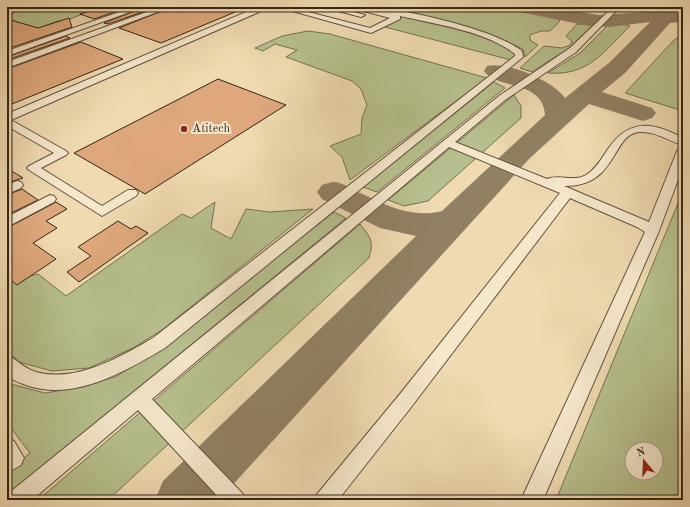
<svg xmlns="http://www.w3.org/2000/svg" width="690" height="507" font-family="'Old Standard TT',serif">
<style>
.green{fill:#b6c08e;stroke:#747252;fill-rule:evenodd}
.lines{fill:none;stroke-linecap:round;stroke-linejoin:round}
.taxiway{fill:#918064;fill-rule:evenodd}
.building{fill:#dea87c;stroke:#332517}
.minor-casing{stroke:#62523e;stroke-width:2}
.minor{fill:#f5e7cc;fill-rule:evenodd}
.poi-dot{fill:#8f2418;stroke:#f5e7cc;stroke-width:1.5}
.labels{text-anchor:middle;dominant-baseline:central;stroke-width:4;stroke-linejoin:round;paint-order:stroke}
.far-poi-label{font-size:12px;fill:#332517;stroke:#f5e7cc;text-anchor:start}
</style>
<rect width="100%" height="100%" fill="#efdab1"/>
<filter id="stains"><feTurbulence type="fractalNoise" baseFrequency=".005" numOctaves="4"/><feColorMatrix values="0 0 0 0 .2 0 0 0 0 .09 0 0 0 0 .02 0 0 0 .5 -.17"/></filter>
<radialGradient id="worn" r=".72"><stop offset=".6" stop-color="#630" stop-opacity="0"/><stop offset="1" stop-color="#630" stop-opacity=".3"/></radialGradient>
<path class="green" d="M29,7h46l13,5 -23,9c-8,-2 -17,4 -24,8l-34,-10v-4z
M424,7h83l48,10 5,4 -10,10h-9l-11,4v5l8,5 -13,12 -2,-8 -18,-8 -39,-12 -68,-17 22,-1z
M403,16c36,10 79,16 112,35v4l-4,5 -126,-33z
M577,24h17l-25,24 -37,24 -12,-4 24,-22 18,2 8,-3 2,-4 -6,-5z
M622,24l8,2c-27,26 -41,50 -82,47l32,-20 28,-28z
M308,31l22,3 157,44 -137,102 -8,-23 -12,-11 31,-12 1,-16 5,-13 -6,-16 -9,-8 -66,-24 11,-7 -22,-6 -12,7 -8,-3 27,-12z
M683,34v77l-58,-18 49,-53z
M494,82l11,6 -128,104 -14,-5z
M514,95l7,11v12l-93,83 -24,5 -16,-6z
M683,191v309h-127zM632,449h24v24h-24z
M215,202l-4,26 20,11 15,-30 24,3 43,-3 -151,121 -29,18 -44,20 -37,3 -33,-9 -12,-12v-68l31,-8 28,22 116,-82 9,4z
M334,212l12,6 -339,278v-24l23,-19 -23,-30v-40l38,10 36,-6 34,-10 39,-23z
M360,224c11,14 14,17 9,34l-261,242h-70z"/>
<g class="lines">
<path class="taxiway" d="M511,7h34l54,8 62,-4 4,-4h18l-4,6 4,1v8l-13,1 -44,49 -24,20 50,16 4,5 -4,5 -9,3 -54,-17 -60,55 -310,341h-64l8,-19 253,-245 -36,-8 -58,-29 -5,-7 5,-7c4,-1 8,-3 12,-3 9,1 18,7 26,11 26,12 52,26 82,18l103,-96c-2,-36 -48,-25 -61,-44l3,-5c20,-5 67,15 78,32l45,-36 40,-40 -41,5 -20,-1 -69,-14 -6,-1z"/>
</g>
<path class="building" d="M103,7h26l-35,12 -14,-5z
M145,7h12l-49,17 -4,-1z
M172,7h75l-86,36 -42,-15z
M69,18l3,9 -65,22v-30l31,9z
M66,36l4,2 -63,22v-3z
M81,42l42,17 -116,47v-37z
M218,79l68,26 -141,89 -71,-41z
M7,168l16,10 -16,5z
M22,189l16,11 -31,15v-20z
M56,202l11,7 -21,12 11,7 -24,15 23,16 -39,26 -10,-8v-49z
M118,221l13,8 5,-3 12,7 -69,49 -12,-10 24,-16 -13,-9z"/>
<g class="lines">
<g class="minor-casing">
<path id="minor" d="M134,7h10l-137,49v-5z
M161,7h10l-164,61v-6z
M258,7h7l-6,5 -248,108 55,31 2,2 -2,2 -25,13 61,38 26,-16h8l2,3 -2,3 -34,20 -73,-46 -2,-2 2,-2 25,-13 -47,-27v-12z
M278,7h11l81,21 20,-10 -42,-11c12,0 20,-1 31,0 38,6 114,22 143,44l1,6 -358,291c-39,23 -90,53 -136,38 -8,-3 -16,-5 -22,-11v-20c11,5 16,13 29,17 40,11 84,-15 117,-34l362,-282v-2c-29,-23 -80,-30 -115,-38v3l-29,14z
M323,7h12l30,8 -4,2z
M613,7h7l-44,45 -71,48 -50,42 92,37c12,-5 27,3 39,-4 10,-6 16,-17 22,-26 21,-31 45,-27 75,-11v7c-15,-4 -27,-14 -44,-13 -28,3 -21,55 -75,54l85,36 28,-71 6,-3v18l-24,65 -116,269h-22l124,-268 -8,-5 -67,-29 -158,208 -74,94h-24l4,-7 82,-99 160,-201 -111,-46 -297,252 90,94 4,7h-25l-83,-90 -106,90h-25l2,-7 490,-397 71,-48z
M17,181l4,1 2,3 -2,3 -14,6v-9z
M50,195l4,1 2,3 -2,3 -47,25v-10z
M7,438l7,3 10,17 -3,7 -14,8z"/>
</g>
<use href="#minor" class="minor"/>
</g>
<circle class="poi-dot" cx="184" cy="129" r="4"/>
<g class="labels">
<g class="far-poi-label">
<text x="192" y="129">Atitech</text>
</g>
</g>
<rect width="690" height="507" fill="none" stroke="#efdab1" stroke-width="24"/>
<rect x="8" y="8" width="674" height="491" fill="none" stroke="#332517" stroke-width="2"/>
<rect x="12" y="12" width="666" height="483" fill="none" stroke="#332517"/>
<g transform="translate(644 461) rotate(341)"><circle r="19" fill="#f5e7cc" stroke="#a79984"/>
<path d="M0-3L7 15L0 10L-7 15Z" fill="#8f2418"/>
<text y="-6" font-size="11" font-weight="bold" text-anchor="middle" fill="#332517">N</text>
</g>
<rect width="100%" height="100%" filter="url(#stains)"/>
<rect width="100%" height="100%" fill="url(#worn)"/>
</svg>
